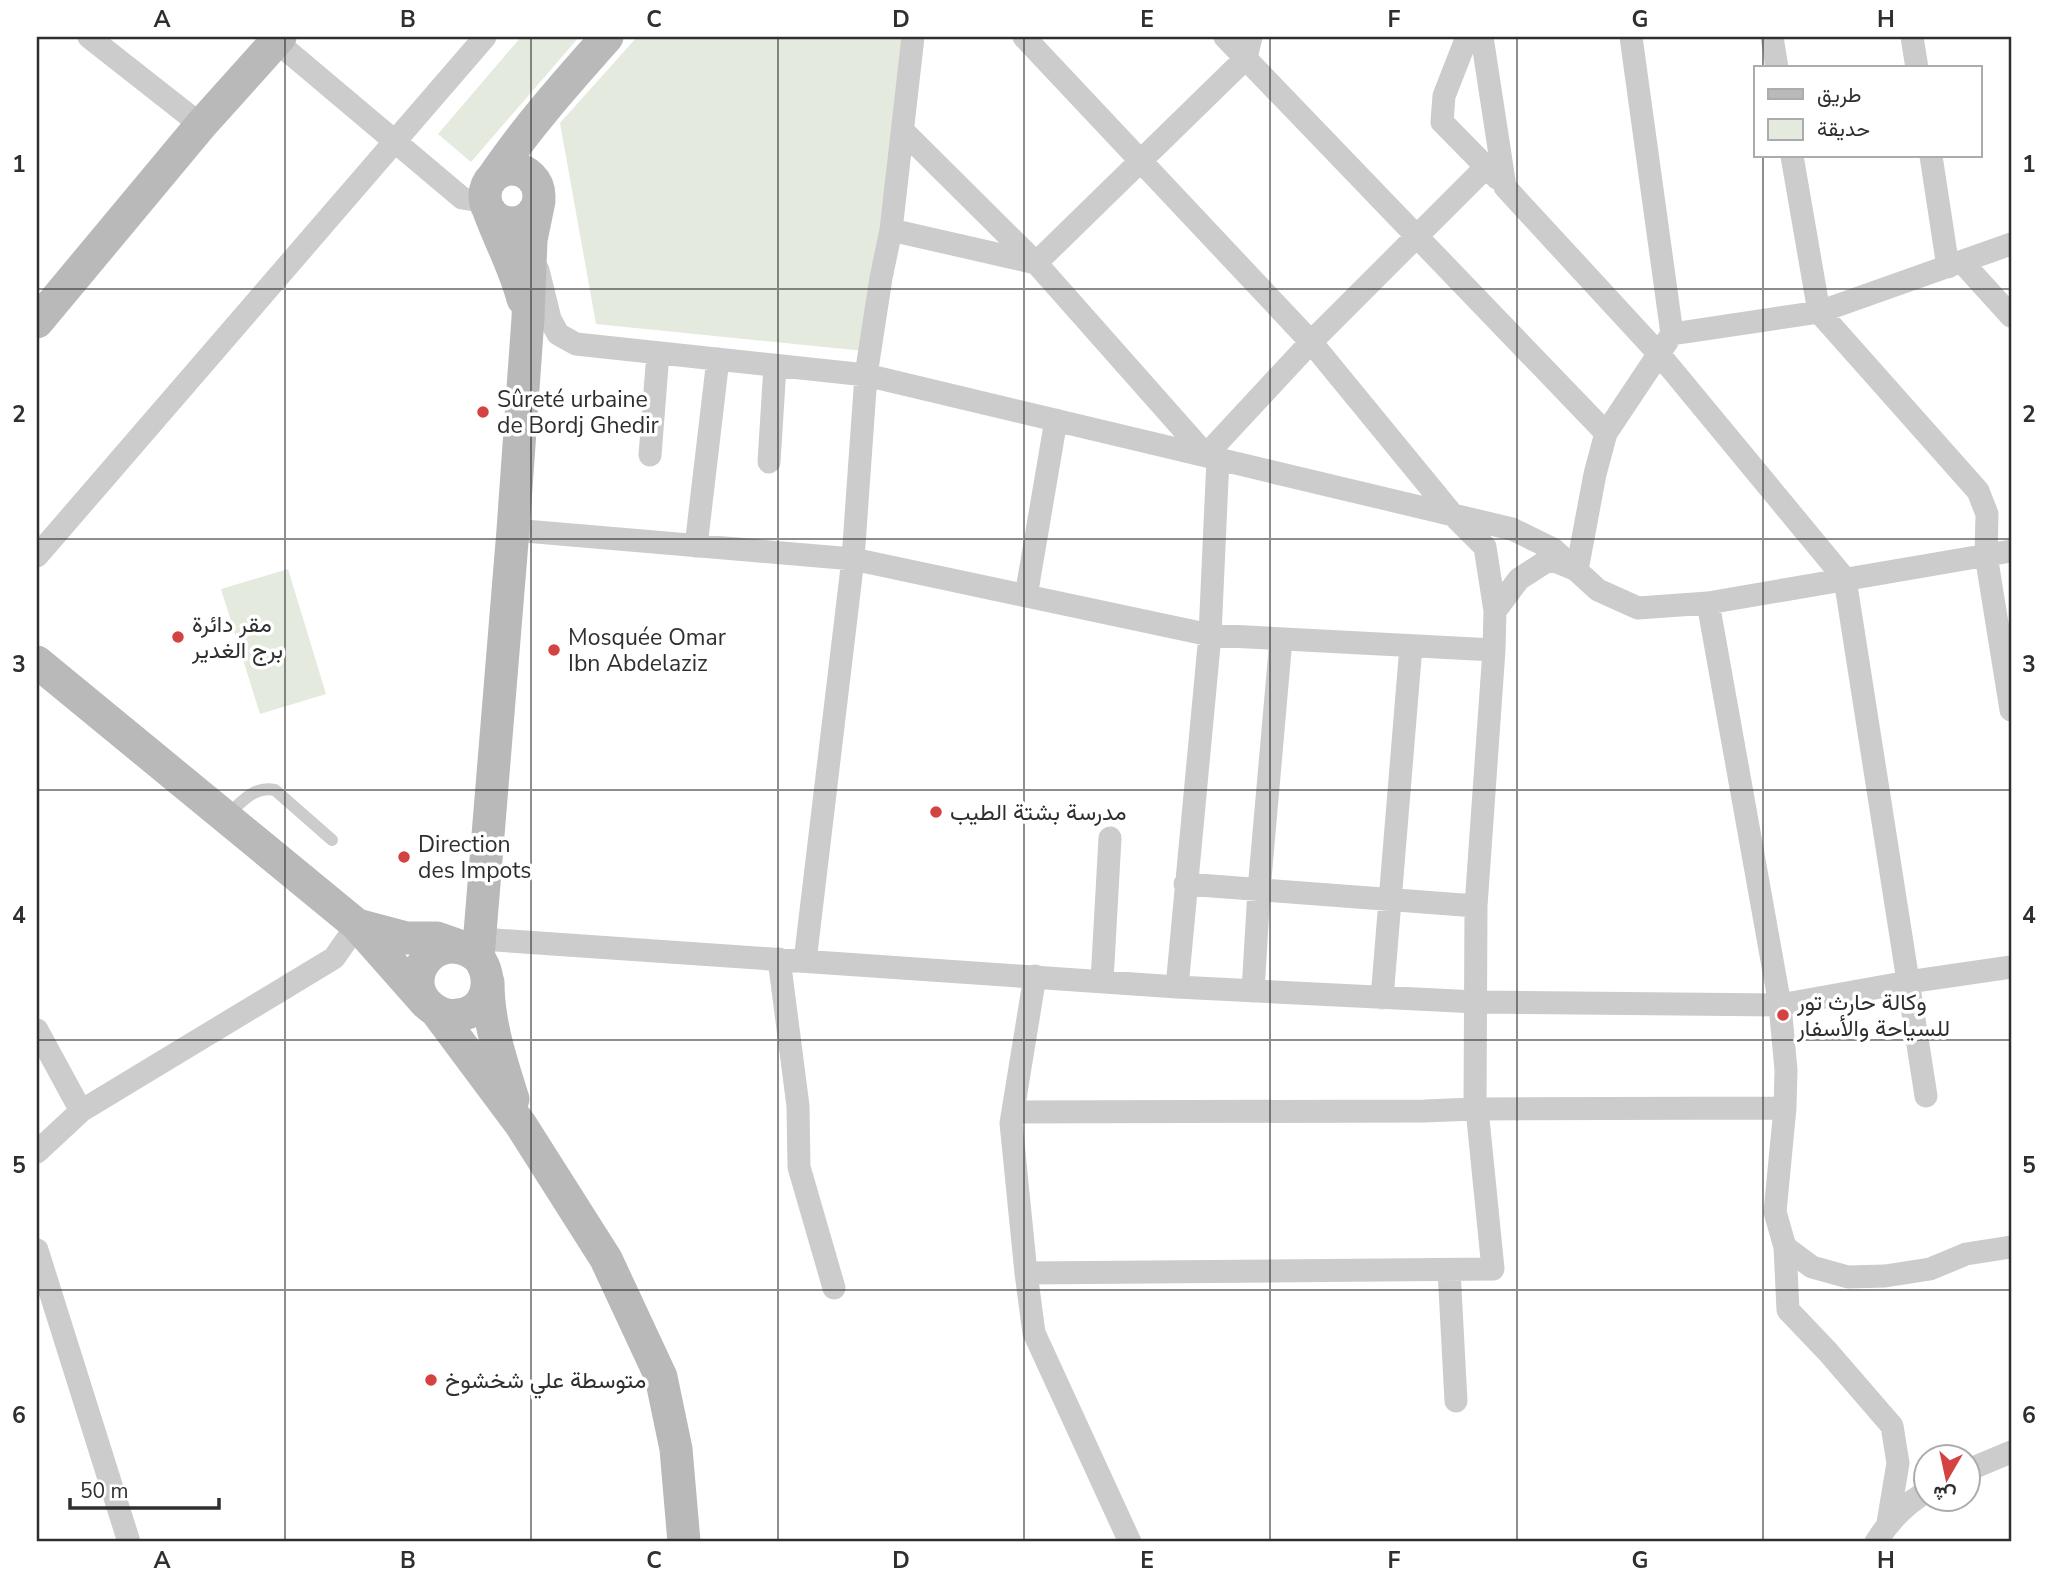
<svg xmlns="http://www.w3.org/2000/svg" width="2048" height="1579" font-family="'Nunito Sans',Vazirmatn,sans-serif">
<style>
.green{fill:#e4eade}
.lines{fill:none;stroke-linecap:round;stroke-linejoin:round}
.lane{stroke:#ccc;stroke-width:12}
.street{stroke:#ccc;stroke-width:23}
.secondary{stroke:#b9b9b9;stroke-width:33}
.grid{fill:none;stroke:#2f2f2f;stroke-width:2;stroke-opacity:0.55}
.poi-dot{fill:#d44342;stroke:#fff;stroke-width:2.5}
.labels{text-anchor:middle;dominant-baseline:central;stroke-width:7;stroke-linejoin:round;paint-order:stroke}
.poi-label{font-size:23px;fill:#2f2f2f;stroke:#fff;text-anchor:start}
.neatline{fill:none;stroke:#2f2f2f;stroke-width:2.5}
.grid-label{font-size:23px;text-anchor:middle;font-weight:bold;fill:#2f2f2f}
</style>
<rect width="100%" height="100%" fill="#fff"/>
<path class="green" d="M521,37h58l-108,125 -33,-28z
M637,37h266l-19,199 -20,115 -268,-27 -36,-201z
M288,569l38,125 -66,20 -39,-125z"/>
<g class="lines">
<path class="lane" d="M226,816c15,-13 28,-31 49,-26l57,50"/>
<path class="street" d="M89,37l112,88
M271,37l191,161 25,4
M1024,37l287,305 142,173 32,32 10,64 -1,39 -18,256 -1,203h2l16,160 -467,4
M1225,37l381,396
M1467,37l-23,59 -2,26 55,56
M1482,37l23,150 154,167 186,225 81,517
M1772,37l5,31
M1912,37l5,31
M903,131l133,132 170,192 105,-113 175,-175
M1792,156l27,156 159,179 9,23 -1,41 25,155
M1931,156l17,111
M891,230l145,33 210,-205 5,-21
M1962,262l49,54
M538,270l12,49 8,15 18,10 290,31 646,154 41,20 45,41 40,18 70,-5 303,-52
M1672,334l147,-22 192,-68
M650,455l8,-102
M769,462l6,-96
M513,530l340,29 357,76 284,15
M696,546l22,-187
M37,556l448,-519
M1026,596l30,-176
M1708,603l72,402 6,65 -1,38 -10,104 10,35 27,20 36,10 37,-1 45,-7 36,-15 45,-7
M1495,611l24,-32 31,-20 27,11 18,-96 11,-41 66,-99 -41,-297
M1185,884l291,22
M481,939l696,48 300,15 303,3 128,-23 103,-15
M779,959l19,147 1,61 35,121
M805,961l48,-402 13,-184 15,-97 10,-48 22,-193
M1035,976l-24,147 15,150 8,60 96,209
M1102,981l8,-143
M1177,987l33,-352 8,-177
M1253,991l6,-101 22,-251
M1382,998l29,-352
M37,1030l44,81
M1477,1109l308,-1
M1014,1112l411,-1 50,-2
M37,1152l44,-41 253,-153 23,-33
M1785,1247l3,63 40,42 64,74 6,37 -10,60
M37,1250l92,292
M1449,1270l7,131
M1968,1470l43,-18
M1876,1542c13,-21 28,-37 50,-50"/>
<path class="secondary" d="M485 196a27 27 0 1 1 54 0a27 27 0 1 1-54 0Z
M493,177c34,-50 74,-95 114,-140
M489,211c11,30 26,57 34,88
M37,322l164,-197 79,-88
M37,662l320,263 69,78
M357,925l49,13h31l20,7
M478,957c-42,-33 -82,24 -46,51 8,6 16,9 26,7 30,-3 37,-36 20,-58l35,-427 15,-212 3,-78 8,-39
M488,982c0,41 13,79 25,117
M436,1011l85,114 85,134 55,118 15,72 8,93"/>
</g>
<path class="grid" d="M285,37v1505M531,37v1505M778,37v1505M1024,37v1505M1270,37v1505M1517,37v1505M1763,37v31M1763,156v1386M37,289h1974M37,539h1974M37,790h1974M37,1040h1974M37,1290h1974"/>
<g class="poi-dot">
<circle cx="483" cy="412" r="7"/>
<circle cx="178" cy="637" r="7"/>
<circle cx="554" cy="650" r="7"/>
<circle cx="936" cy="812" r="7"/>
<circle cx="404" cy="857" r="7"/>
<circle cx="1783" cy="1015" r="7"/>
<circle cx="431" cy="1380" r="7"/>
</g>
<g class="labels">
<g class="poi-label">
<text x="497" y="399">Sûreté urbaine<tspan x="497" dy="26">de Bordj Ghedir</tspan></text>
<text x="192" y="624">مقر دائرة<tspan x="192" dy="26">برج الغدير</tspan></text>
<text x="568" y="637">Mosquée Omar<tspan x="568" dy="26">Ibn Abdelaziz</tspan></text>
<text x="950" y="812">مدرسة بشتة الطيب</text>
<text x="418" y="844">Direction<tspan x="418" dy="26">des Impots</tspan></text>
<text x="1797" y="1002">وكالة حارث تور<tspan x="1797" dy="26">للسياحة والأسفار</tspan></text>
<text x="445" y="1380">متوسطة علي شخشوخ</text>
</g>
</g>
<rect width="2048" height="1579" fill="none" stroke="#ffffff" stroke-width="77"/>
<rect x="1754" y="66" width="228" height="91" fill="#ffffff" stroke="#acacac" stroke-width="2"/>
<rect x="1768" y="89" width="35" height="10" fill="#b9b9b9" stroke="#acacac" stroke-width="2"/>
<text x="1817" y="102" font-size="21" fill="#2f2f2f">طريق</text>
<rect x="1768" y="119" width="35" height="21" fill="#e4eade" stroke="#acacac" stroke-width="2"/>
<text x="1817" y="136" font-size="21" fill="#2f2f2f">حديقة</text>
<g transform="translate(1947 1478) rotate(189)"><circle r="33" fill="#ffffff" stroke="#acacac" stroke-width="2"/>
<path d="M0-5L12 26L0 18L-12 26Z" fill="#d44342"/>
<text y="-10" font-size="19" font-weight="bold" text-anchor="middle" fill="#2f2f2f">ش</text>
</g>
<path d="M70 1498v10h149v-10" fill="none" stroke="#2f2f2f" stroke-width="3.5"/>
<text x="80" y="1498" font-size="21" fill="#2f2f2f" stroke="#ffffff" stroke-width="5" paint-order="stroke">50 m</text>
<rect x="38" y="38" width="1972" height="1502" class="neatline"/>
<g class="grid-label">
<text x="162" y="27">A</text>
<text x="408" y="27">B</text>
<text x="654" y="27">C</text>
<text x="901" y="27">D</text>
<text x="1147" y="27">E</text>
<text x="1394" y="27">F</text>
<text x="1640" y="27">G</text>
<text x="1886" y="27">H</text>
<text x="19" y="172">1</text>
<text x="2029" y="172">1</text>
<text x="19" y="422">2</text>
<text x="2029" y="422">2</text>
<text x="19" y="672">3</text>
<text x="2029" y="672">3</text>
<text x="19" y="923">4</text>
<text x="2029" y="923">4</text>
<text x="19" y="1173">5</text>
<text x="2029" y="1173">5</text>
<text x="19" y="1423">6</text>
<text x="2029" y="1423">6</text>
<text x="162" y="1568">A</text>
<text x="408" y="1568">B</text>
<text x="654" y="1568">C</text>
<text x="901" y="1568">D</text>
<text x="1147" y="1568">E</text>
<text x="1394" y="1568">F</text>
<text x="1640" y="1568">G</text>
<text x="1886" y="1568">H</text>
</g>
</svg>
